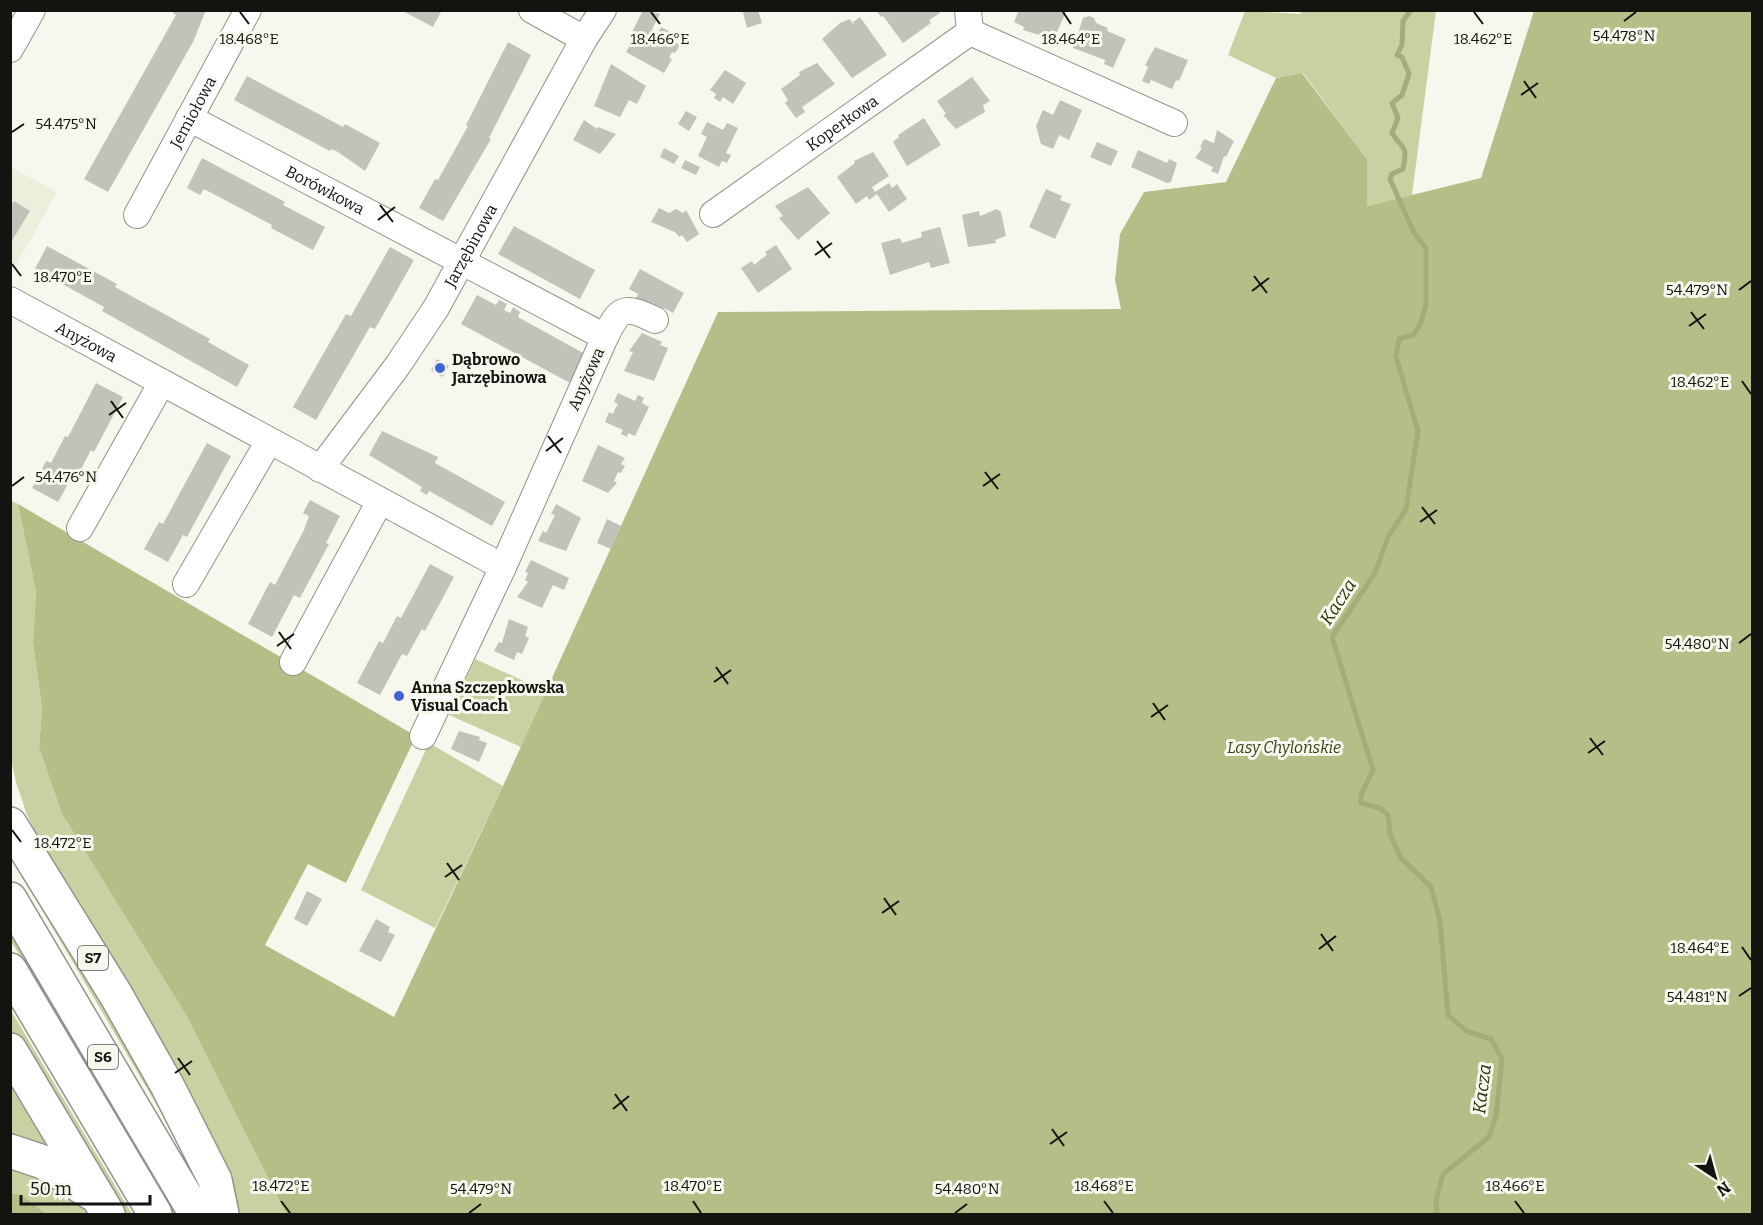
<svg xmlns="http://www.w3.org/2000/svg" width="1763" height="1225" font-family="Bitter,serif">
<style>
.built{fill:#ebefdc}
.green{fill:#c8d1a2}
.forest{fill:#b4be87}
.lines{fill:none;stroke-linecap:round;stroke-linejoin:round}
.stream{stroke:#a3ad77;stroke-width:5}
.building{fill:#c1c3b9}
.minor-casing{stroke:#92948a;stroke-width:28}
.highway-casing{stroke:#92948a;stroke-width:36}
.minor{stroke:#fff;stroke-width:26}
.highway{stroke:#fff;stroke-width:33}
.ticks{fill:none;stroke:#131310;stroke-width:2}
.poi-dot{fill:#4064d6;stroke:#f6f8ed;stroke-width:2}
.labels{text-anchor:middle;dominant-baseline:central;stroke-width:6;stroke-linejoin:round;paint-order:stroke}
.shield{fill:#f6f8ed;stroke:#575852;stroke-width:1.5}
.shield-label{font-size:15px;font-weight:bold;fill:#131310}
.street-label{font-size:16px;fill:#131310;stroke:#f6f8ed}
.poi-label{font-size:16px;font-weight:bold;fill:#131310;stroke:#f6f8ed;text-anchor:start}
.park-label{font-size:16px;font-style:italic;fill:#383e15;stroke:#f6f8ed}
.water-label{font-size:18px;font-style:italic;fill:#2b3106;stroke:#f6f8ed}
.ticks-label{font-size:15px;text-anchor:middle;fill:#131310;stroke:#f6f8ed;stroke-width:6;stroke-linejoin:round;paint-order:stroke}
</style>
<rect width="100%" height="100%" fill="#f6f8ed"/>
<path class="built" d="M11,167l46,25 -46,82z"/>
<path class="green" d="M1302,10l134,1 -24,184 -45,11v-47l-64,-86 -27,5 -48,-23 17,-44 55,3z
M10,500l8,4 18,88 -3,51 9,65 -3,40 23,66 124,201 100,199h-45l-64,-132 -129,-225 -21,-42 -11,-33 -5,-22z
M475,659l71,32 -25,56 -72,-32z
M429,743l74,43 -68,142 -74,-38z
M10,837l123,208 69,137 -191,-325z
M10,926l171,288h-9l-161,-273z
M10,1009l122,205h-13l-108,-176z
M10,1066l60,95 -59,-19z
M10,1159l50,23 32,32h-46l-24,-19 -11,-2z"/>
<path class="forest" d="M1534,11h218v1203h-1466l-100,-199 -124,-201 -23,-66 3,-40 -9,-65 3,-51 -18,-88 398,232 -70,147 -38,-19 -43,81 129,72 109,-231 215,-474 403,-3 -6,-29 5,-46 24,-42 82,-10 50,-104 26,-5 65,86v47l114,-28z
M11,1193l11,2 24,19h-35z"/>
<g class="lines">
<path class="stream" d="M1411,10l-8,11 -1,24 -5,10 5,2 7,17 -7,21 -10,8 6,15 -6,15c11,18 16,10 11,36l-11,5 -2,5 24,54 12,15v56l-5,19 -8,12 -14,4 -3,18 22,74 -12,78 -18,28 -13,36 -43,64 41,133 -12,25v8l19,5 8,7 2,19 11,24 30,29 9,34 8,94 18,16 25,8 11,20 -6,57 -7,21 -46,37 -7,27 1,13"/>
</g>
<path class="building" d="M175,10h31l-13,32 -85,150 -24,-13 92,-164 -3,-2z
M401,10h41l-9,17z
M643,10l17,4 -8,15 6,4 3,-6 13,7 -3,6 9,5 -5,8 -3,-1 -3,6 3,1 -8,14 -38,-21 8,-13 -4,-3z
M758,10l4,13 -15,5 -4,-16z
M876,10h62l2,3 -11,7 2,3 -28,20 -20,-27 -2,1z
M1019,10h48l-10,22 -5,-2 -3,8 -26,-8 1,-3 -10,-5z
M1089,16l5,2 2,5 12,5 -1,3 19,8 -13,29 -9,-4 1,-4 -32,-12 10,-30z
M860,17l27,38 -35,23 -30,-39 18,-16 10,-4 4,6 -1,-3z
M508,42l23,13 -42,83 2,1 -48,82 -24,-13 16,-29 3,1 30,-54 -2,-1z
M1155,47l33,13 -9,21 -3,-1 -4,9 -21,-9 -2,4 -7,-3 6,-14 -3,-2z
M817,63l18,21 -33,23 3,5 -9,6 -11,-15 3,-3 -7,-11 19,-14 -1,-3z
M611,64l35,22 -9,18 -8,-4 -9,17 -26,-11z
M725,70l21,13 -13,21 -10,-7 -3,5 -6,-4 2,-4 -6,-4z
M247,76l96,51 2,-3 35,19 -15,28 -27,-19 -7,-3 -1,2 -96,-51z
M972,77l18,24 -7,4 2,7 -29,17 -13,-14 3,-1 -9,-13z
M1060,100l22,10 -13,30 -10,-5 -6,14 -12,-5 -5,-18 7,-16 10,5z
M686,111l11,6 -8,14 -11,-7z
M924,118l17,27 -34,21 -14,-24 6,-5 -1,-2z
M584,120l13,9 1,-2 18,7 -16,20 -27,-14z
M707,122l16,8 4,-7 11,5 -12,25 5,2 -4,8 -5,-2 -3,6 -21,-11 9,-19 -6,-3z
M1217,130l17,11 -8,16 -2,-1 -6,18 -7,-3 2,-4 -18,-9 7,-10 -2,-1 4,-8 10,4z
M1097,142l21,9 -7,15 -21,-9z
M664,148l15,8 -5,8 -14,-7z
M1138,150l29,13 2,-4 8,4 -6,19 -4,1 -36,-16z
M873,152l16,24 -17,11 3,5 14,-9 3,5 5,-4 10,15 -18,13 -12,-18 -8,6 -2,-4 -11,8 -19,-27 18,-14 -1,-2z
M202,158l83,44 -2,3 42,22 -12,23 -42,-22 1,-3 -68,-36 -4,6 -13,-7z
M685,160l15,7 -4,8 -15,-7z
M808,187l22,26 -32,27 -19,-22 4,-2 -8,-10z
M1046,189l16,7 -2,4 11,4 -16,35 -26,-12z
M14,201l16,10 -20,33v-37z
M659,208l10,5 7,-4 7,4 3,-3 13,24 -12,8 -5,-7 -3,2 -4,-5 -24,-10z
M997,209l4,3 5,24 -11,4 1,3 -28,4 -6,-32 17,-4 1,5z
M514,226l81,44 -15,29 -82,-45z
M940,227l10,36 -19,5 -2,-6 -39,13 -9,-32 19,-5 2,5 20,-6 -1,-5z
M776,245l16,24 -34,24 -17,-25 11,-7 2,4 6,-5 7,-5 -2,-3z
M47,246l70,38 -2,3 95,52 -2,3 41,23 -12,22 -135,-76 2,-4 -69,-38z
M390,247l24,13 -39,69 -5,-2 -54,93 -23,-13 53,-93 5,2z
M640,269l44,24 -11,20 -9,-5 -2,4 -26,-14 2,-4 -9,-5z
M477,295l19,10 3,-5 8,4 -3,6 6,3 3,-6 7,5 -2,5 67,37 -15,29 -109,-59z
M642,333l20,9 -2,3 8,3 -14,33 -30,-10 9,-19 -4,-1z
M437,359l12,7 -7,11 -11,-7z
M96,383l27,14 -29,55 -3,-2 -14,27 -4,-2 -15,27 -26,-14 14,-27 5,2 14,-27 3,1z
M618,393l17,8 3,-6 6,3 -2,5 7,4 -14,29 -7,-3 -1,4 -6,-3 2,-4 -18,-8 4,-10 4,2 2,-5 3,-5 -4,-2z
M382,431l56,26 -3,6 70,39 -13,24 -63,-35 -2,4 -7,-4 2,-4 -53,-32z
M207,443l24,13 -44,81 -4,-2 -15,27 -24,-13 15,-27 4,2z
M598,445l27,13 -4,6 4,2 -4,7 -3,-1 -4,9 3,2 -9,10 -26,-12z
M310,500l30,16 -14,27 3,1 -29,54 -6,-3 -22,42 -24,-13 22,-42 5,3 29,-55 5,-14 -6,-3z
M556,504l25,14 -15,33 -28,-10 5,-10 3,2 9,-18 -4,-1z
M607,519l14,7 -10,23 -14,-6z
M531,560l38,18 -5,12 -11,-5 -11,23 -25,-11 11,-15 -3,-2 3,-7 -3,-1z
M430,564l24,13 -29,54 -3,-2 -15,27 -5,-2 -22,41 -23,-12 22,-42 4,2 14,-27 4,2z
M509,619l19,8 -3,9 4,2 -7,16 -5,-2 -3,8 -20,-9 5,-9 3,1z
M459,731l21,6 -1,3 8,3 -8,19 -28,-13z
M307,891l15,8 -15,27 -13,-7z
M376,919l14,8 -2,5 7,3 -14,27 -22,-11z"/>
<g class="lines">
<g class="minor-casing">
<g id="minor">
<path d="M532,10l52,29"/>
<path d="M970,32l204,91"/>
<path d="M10,49l22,-39"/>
<path id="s1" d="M189,118l416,219 -102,230 -80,169"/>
<path id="s2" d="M713,214l257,-182 -2,-22"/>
<path id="s3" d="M137,215l111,-205"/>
<path id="s4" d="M10,300l493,267"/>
<path d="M605,337c15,-30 19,-32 50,-17"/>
<path id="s5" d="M320,469l78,-104 38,-57 148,-269 19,-29"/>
<path d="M80,528l81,-144"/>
<path d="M186,584l83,-143"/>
<path d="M293,662l87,-161"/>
</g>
</g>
<g class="highway-casing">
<path id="highway" d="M10,824l106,171 52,92 47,93 7,34
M10,899l186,315
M10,970l145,244
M10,1050l98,164
M10,1151l33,11 50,32"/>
</g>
<use href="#minor" class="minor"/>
<use href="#highway" class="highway"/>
</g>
<path class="ticks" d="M240,12l9,12M651,12l9,12M1063,12l8,12M1474,12l9,12M1624,21l12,-9M1524,81l12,17M1521,95l17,-12M12,132l12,-8M380,205l13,17M378,220l17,-13M817,241l13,17M815,255l17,-12M12,264l9,12M1254,276l13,17M1739,290l12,-9M1252,291l17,-13M1691,312l13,17M1689,326l17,-12M1742,381l9,13M111,401l12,17M109,415l17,-12M548,436l13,17M546,451l17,-13M985,472l13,17M12,486l12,-9M983,486l17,-12M1422,507l13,17M1420,522l17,-12M279,632l12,17M1739,643l12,-9M277,646l17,-12M716,667l12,17M714,682l17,-12M1153,703l12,17M1151,717l17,-12M1590,738l13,17M1588,753l17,-12M12,830l9,12M447,863l12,17M445,877l17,-12M884,898l12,17M882,913l17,-12M1321,934l12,17M1742,947l9,13M1319,949l17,-13M1739,996l12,-8M178,1058l12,17M175,1073l17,-12M615,1094l12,17M613,1109l16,-13M1052,1129l12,17M1050,1144l17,-12M281,1201l9,12M693,1201l8,12M1104,1201l9,12M1515,1201l9,12M469,1213l12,-9M955,1213l12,-9"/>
<g class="poi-dot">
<circle cx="440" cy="368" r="6"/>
<circle cx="399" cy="696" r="6"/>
</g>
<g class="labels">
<g class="shield">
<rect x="78" y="946" width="30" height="24" rx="4.5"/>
<rect x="88" y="1045" width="30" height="24" rx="4.5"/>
</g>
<g class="shield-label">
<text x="93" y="958">S7</text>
<text x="103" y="1057">S6</text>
</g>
<g class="street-label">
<text stroke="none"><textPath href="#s3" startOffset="117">Jemiołowa</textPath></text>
<text stroke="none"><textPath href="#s2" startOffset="158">Koperkowa</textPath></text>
<text stroke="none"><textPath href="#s1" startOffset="154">Borówkowa</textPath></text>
<text stroke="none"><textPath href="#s5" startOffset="270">Jarzębinowa</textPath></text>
<text stroke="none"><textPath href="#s4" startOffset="87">Anyżowa</textPath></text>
<text transform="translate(586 379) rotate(-66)">Anyżowa</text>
</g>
<g class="poi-label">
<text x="452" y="359">Dąbrowo<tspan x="452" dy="18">Jarzębinowa</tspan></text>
<text x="411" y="687">Anna Szczepkowska<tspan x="411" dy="18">Visual Coach</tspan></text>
</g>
<g class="park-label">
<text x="1284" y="747">Lasy Chylońskie</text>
</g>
<g class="water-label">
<text transform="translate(1338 602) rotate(-57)">Kacza</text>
<text transform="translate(1482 1089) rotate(-83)">Kacza</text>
</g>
</g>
<g class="ticks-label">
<text x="1624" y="41">54.478°N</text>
<text x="249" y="44">18.468°E</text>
<text x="660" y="44">18.466°E</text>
<text x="1071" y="44">18.464°E</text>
<text x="1483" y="44">18.462°E</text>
<text x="66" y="129">54.475°N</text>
<text x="63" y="282">18.470°E</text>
<text x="1697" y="295">54.479°N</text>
<text x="1700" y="387">18.462°E</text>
<text x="66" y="482">54.476°N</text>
<text x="1697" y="649">54.480°N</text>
<text x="63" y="848">18.472°E</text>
<text x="1700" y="953">18.464°E</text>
<text x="1697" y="1002">54.481°N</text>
<text x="281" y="1191">18.472°E</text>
<text x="693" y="1191">18.470°E</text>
<text x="1104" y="1191">18.468°E</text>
<text x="1515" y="1191">18.466°E</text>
<text x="481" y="1194">54.479°N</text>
<text x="967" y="1194">54.480°N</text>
</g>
<rect width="1763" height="1225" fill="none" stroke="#131310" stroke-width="24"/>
<g transform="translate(1715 1177) rotate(144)" stroke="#f6f8ed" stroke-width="4.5" paint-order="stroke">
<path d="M0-4.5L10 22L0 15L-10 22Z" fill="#131310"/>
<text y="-9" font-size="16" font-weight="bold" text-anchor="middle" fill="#131310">N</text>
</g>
<path d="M21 1195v9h129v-9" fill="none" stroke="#131310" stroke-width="3"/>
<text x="30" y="1195" font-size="18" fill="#131310" stroke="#f6f8ed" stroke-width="4.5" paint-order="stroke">50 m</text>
</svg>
